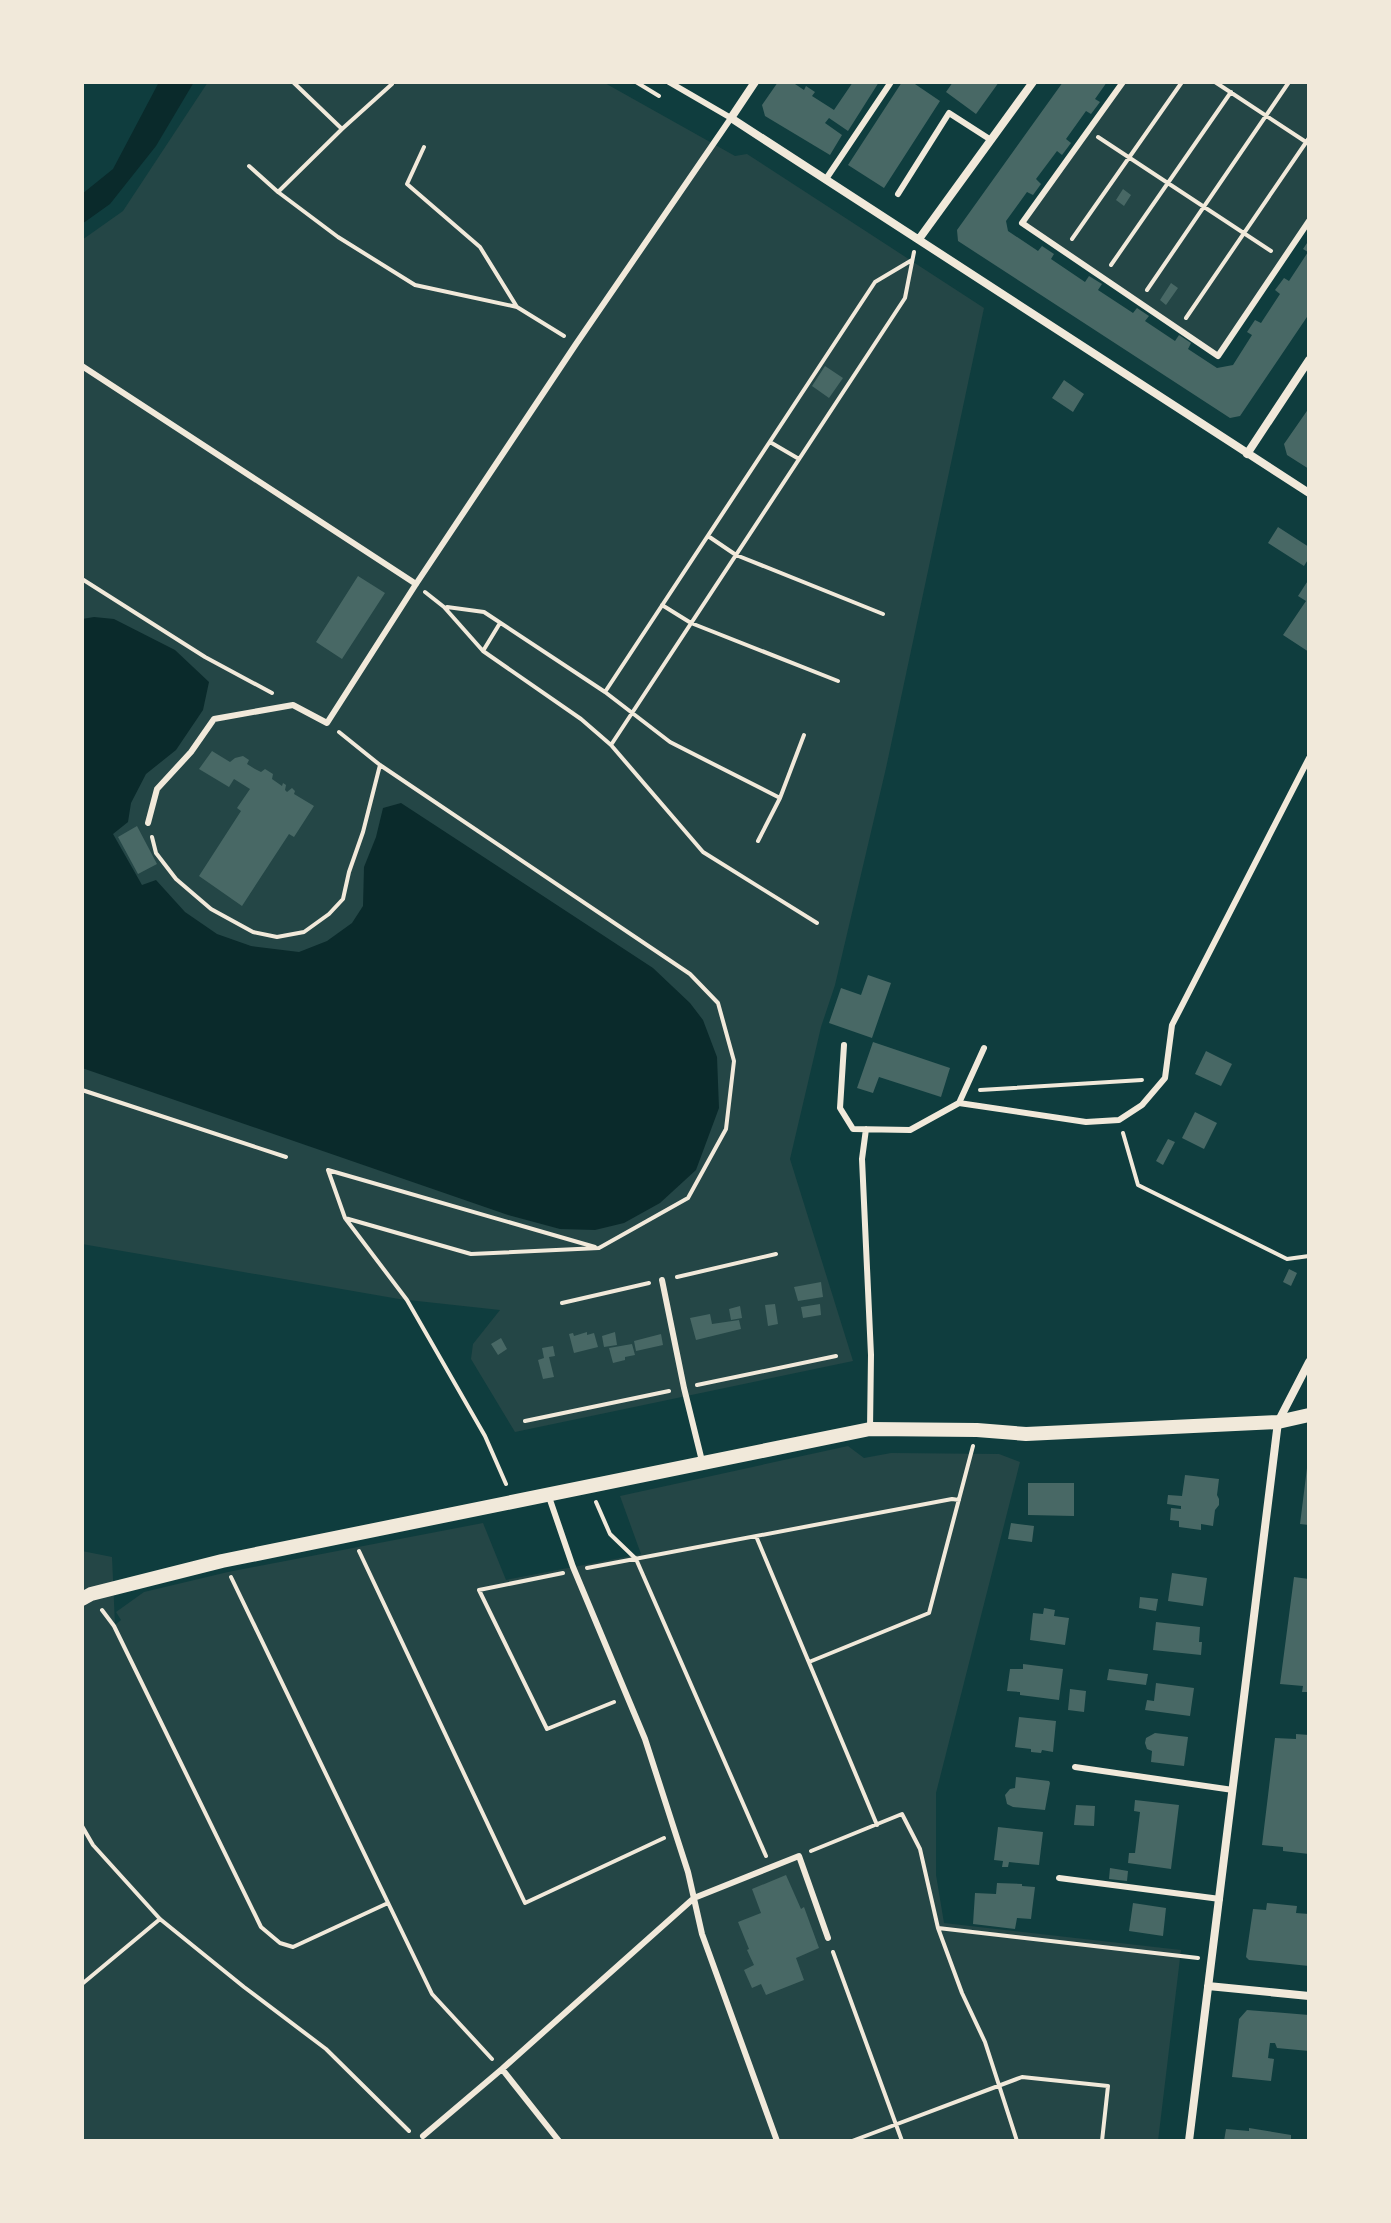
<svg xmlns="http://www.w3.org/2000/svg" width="1391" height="2223" font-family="'PT Sans',sans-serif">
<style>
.green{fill:#244646}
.water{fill:#0a2a2b}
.building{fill:#486865}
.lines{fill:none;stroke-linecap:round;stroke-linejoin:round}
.path{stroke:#f1e9da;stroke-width:4}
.service{stroke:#f1e9da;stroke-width:6}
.minor{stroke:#f1e9da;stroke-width:8}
.tertiary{stroke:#f1e9da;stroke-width:14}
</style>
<rect width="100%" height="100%" fill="#0f3d3e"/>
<path class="green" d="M208,82h395l132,74 12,-2 237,154 -98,460 -51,217 -14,42 -31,132 63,202 -338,71 -44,-73 2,-15 27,-34 -101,-11 -317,-55v-1004l41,-29z
M1123,82h186v139l-91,135 -196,-133z
M848,1446l16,12 27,-5 108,1 21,8 -84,331v82l8,48 237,27 -23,191h-1076v-590l30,6 3,68 6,-5 -5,-8 28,-20 84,-20 255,-49 23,57 135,-26 -21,-58z"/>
<path class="water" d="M159,82h35l-38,64 -46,58 -28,20v-30l31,-25z
M94,617l20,2 61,31 34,32 -6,28 -27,40 -30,24 -15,29 -3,19 -15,12 29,51 14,-5 29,32 32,22 34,12 48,6 28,-11 25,-18 11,-17 1,-39 12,-30 7,-29 18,-5 252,165 37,35 13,17 14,37 2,51 -23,62 -36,33 -36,20 -29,7 -35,-1 -52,-14 -426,-147v-449z"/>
<path class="building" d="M778,82h14l12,8 2,-4 9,6 -3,4 22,14 19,-28h26l-31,49 -19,-13 -4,5 17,12 -12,20 -65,-39 -3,-11z
M902,82h10l28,19 -56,87 -36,-23z
M953,82h46l-23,32 -30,-22z
M1063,82h44l-12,17 5,3 -9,12 -5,-3 -20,28 5,4 -9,12 -5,-4 -21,28 5,5 -8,11 -6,-3 -21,29 2,10 30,20 4,-5 12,8 -3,5 34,23 4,-6 13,8 -4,6 35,23 4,-5 12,8 -4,5 30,20 4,-6 12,8 -3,6 29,19 16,-3 19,-30 -5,-3 8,-12 6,3 19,-29 -5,-4 9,-12 5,3 19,-29 -5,-3 6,-9v74l-69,102 -10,2 -272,-177 -1,-11z
M1123,189l8,6 -7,11 -8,-6z
M1171,283l7,5 -12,17 -6,-5z
M825,366l18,12 -14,20 -17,-12z
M1064,380l20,14 -11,18 -21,-14z
M1309,408v61l-22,-14 -3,-11z
M1278,527l31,20v11l-5,8 -36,-23z
M358,576l27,17 -43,66 -26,-17z
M1309,579v73l-26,-17 23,-34 -8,-5z
M212,751l18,11 5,-4 8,-2 6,4 -2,4 8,5 6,3 4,-3 8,5 -1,5 10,7 1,-3 3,2 -1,5 2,2 5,-4 3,3 -1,3 20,12 -20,31 -5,-3 -47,72 -43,-30 42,-65 -4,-3 13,-19 -16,-10 -5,8 -30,-18z
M137,826l20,38 -19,10 -20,-37z
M868,975l23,8 -19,55 -43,-15 12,-35 20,7z
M873,1042l77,26 -9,29 -62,-20 -6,16 -16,-5z
M1206,1051l26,13 -11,22 -26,-12z
M1195,1112l22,11 -13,26 -22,-11z
M1168,1139l7,3 -12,23 -7,-4z
M1289,1269l8,4 -6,13 -8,-4z
M821,1282l2,15 -25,4 -4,-14z
M775,1304l3,20 -10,2 -3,-21z
M820,1304l1,11 -18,3 -2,-11z
M740,1306l2,12 -11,2 -2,-11z
M710,1314l2,10 27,-4 2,9 -45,11 -6,-22z
M587,1332v3l7,-2 4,14 -24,6 -5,-19 4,-1 1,3z
M615,1332l2,13 -13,2 -2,-11z
M661,1334l2,11 -27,6 -2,-10z
M501,1338l6,11 -9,6 -7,-11z
M632,1344l3,11 -10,2v3l-12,3 -4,-15z
M553,1346l2,10 -6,1 5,20 -11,2 -5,-19 6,-2 -2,-10z
M1307,1468h2v57l-9,-1z
M1185,1475l34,4 -2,16 2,4v6l-4,5 -2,16 -12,-2v6l-22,-3v-6l-9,-1 1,-12 10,1v-3l-14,-2 1,-9 14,1z
M1028,1483h46v33l-46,-1z
M1011,1523l23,3 -2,16 -24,-3z
M1172,1573l35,5 -4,28 -35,-5z
M1294,1577l15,2v113h-7l1,-6 -23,-2z
M1140,1597l18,2 -2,12 -17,-3z
M1044,1608l11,2 -1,6 15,2 -4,27 -35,-5 3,-27 10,1z
M1156,1622l44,5 -1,15h3l-1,13 -48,-5z
M1023,1664l40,5 -4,31 -39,-5v-3l-13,-1 3,-22h13z
M1109,1669l39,5 -2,11 -39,-5z
M1156,1683l38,5 -4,28 -45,-6 2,-10 7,1z
M1070,1689l16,2 -2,21 -16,-2z
M1019,1717l37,4 -3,31 -11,-2 -1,3 -10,-1v-3l-16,-2z
M1155,1733l33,4 -4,29 -33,-4 1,-11 -5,-2 -2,-6 1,-5z
M1296,1734l13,1v119l-26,-3v-4l-21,-2 13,-107 21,1z
M1016,1777l33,4 1,2 -5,27 -32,-3 -6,-3 -2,-9 5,-6 5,-1z
M1135,1800l44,5 -8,64 -43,-6 1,-10h6l5,-41 -6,-1z
M1076,1805l19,1 -1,20 -20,-1z
M998,1827l45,5 -4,33 -30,-3 -1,5h-6l1,-6 -9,-1z
M1110,1868l18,3 -1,10 -18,-2z
M786,1875l15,34 3,-2 15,41 -23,10 8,22 -38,15 -5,-11 -9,4 -8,-18 10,-5 -7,-15 2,-1 -11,-27 23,-9 -9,-24z
M997,1883l25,1v2l13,1 -4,32 -14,-1 -2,11 -42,-5 2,-31 21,1z
M1133,1903l33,5 -3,28 -34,-5z
M1267,1903l30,3 -1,7 13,1v52l-60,-6 -3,-3 7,-48 13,1z
M1247,2010l62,5v36l-32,-3 -2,-5h-5l-2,15 6,1 -3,22 -39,-4 7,-58z
M1249,2128l42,7v6h-67l2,-12 23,2z"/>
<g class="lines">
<path class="path" d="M636,82l23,14
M1215,82l94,62
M342,129l50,-45 -2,-2
M1098,137l173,114
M424,147l-17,37 73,63 37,60
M249,166l29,26 60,45 77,48 102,22 47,29
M278,192l64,-63 -49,-47
M1072,239l110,-157
M1111,265l120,-173
M1147,290l142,-208
M1186,318l123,-180
M770,442l29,17
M708,536l28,19 147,59
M82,579l123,78 67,36
M425,592l19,15 39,44 98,68 30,26 92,107 114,71
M662,605l29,18 147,58
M447,607l37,5 121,80 65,50 110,56
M483,651l17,-28
M605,692l270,-410 37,-22
M339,732l41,33 310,209 28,29 16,58 -8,68 -38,69 -89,50 -128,6 -126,-36 62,82 78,136 21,48
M611,745l294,-447 9,-46
M152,837l4,16 20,26 35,30 42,23 24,5 27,-5 25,-18 14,-15 6,-27 14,-40 17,-67
M758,841l22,-43 24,-63
M82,1090l204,67
M980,1090l162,-10
M1123,1133l15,52 149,74 22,-3
M345,1218l-17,-48 267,77
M677,1277l99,-23
M562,1303l87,-20
M697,1385l139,-29
M525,1421l144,-30
M596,1502l14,32 26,25 130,297
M756,1536l121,289
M359,1551l166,352 139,-65
M587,1568l365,-69 7,1
M563,1573l-84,17 68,139 67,-27
M231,1577l201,417 60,65
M102,1610l12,16 147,301 19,16 13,4 95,-44
M809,1662l120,-49 44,-167
M82,1826l11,19 67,74 84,68 82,62 83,82
M811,1851l91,-37 18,35 18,79 260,30
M938,1928l24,65 23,49 32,99
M833,1952l69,189
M82,1984l78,-65
M852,2141l170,-64 86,9 -6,55"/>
<path class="service" d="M1123,82l-101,141 196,133 91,-135
M826,179l65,-97
M898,194l51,-81 42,27
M82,366l334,218
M148,823l9,-34 34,-37 23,-33 79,-14 34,18 89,-139 160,-240 155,-226 -62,-36
M844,1045l-4,63 13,21 57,1 49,-27 25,-55
M959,1103l127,19 33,-2 23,-15 23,-27 7,-53 137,-267
M866,1129l-4,30 9,196 -1,74
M662,1280l22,108 18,73
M548,1494l25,73 72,172 43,133 14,62 75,207
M1075,1767l158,23
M1059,1878l161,21
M502,2069l57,72
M423,2136l79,-67 192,-171 105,-42 29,82"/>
<path class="minor" d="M755,82l-24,36 578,375
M919,239l114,-157
M1247,454l62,-94
M1208,1986l101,10
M1189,2141l89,-719 31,-60"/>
<path class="tertiary" d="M82,1599l9,-5 131,-33 648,-132 107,1 49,4 252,-12 31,-7"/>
</g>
<rect width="1391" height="2223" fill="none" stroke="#f1e9da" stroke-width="168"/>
</svg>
